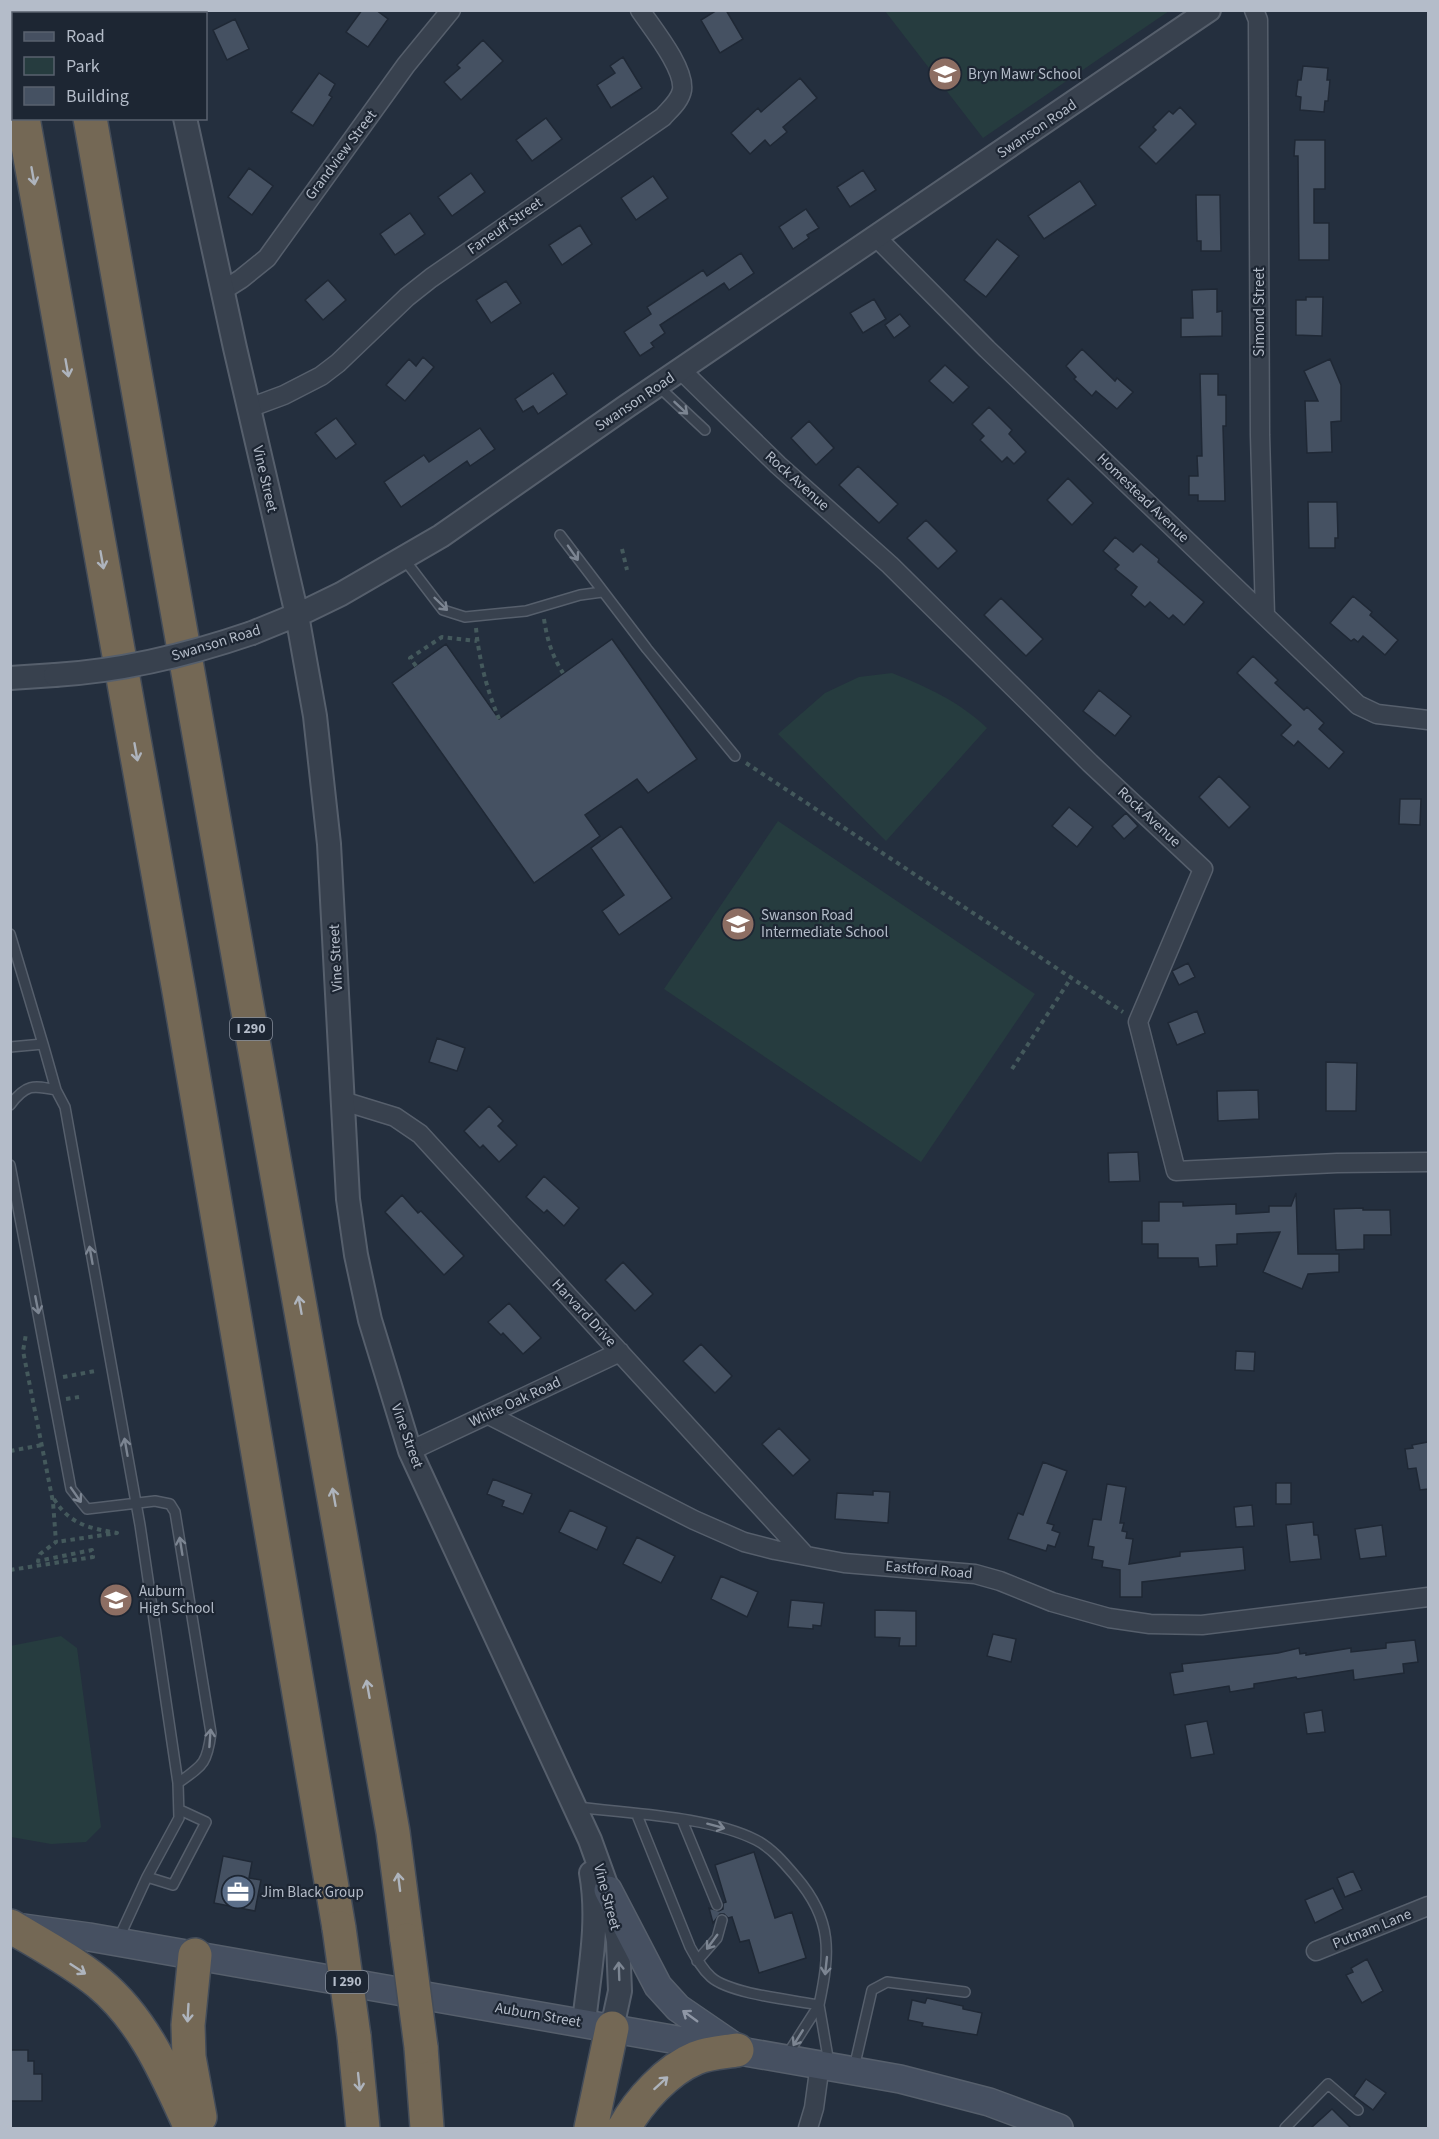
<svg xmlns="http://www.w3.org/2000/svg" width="1439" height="2139" font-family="'Source Sans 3',sans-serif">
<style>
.green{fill:#263c3f}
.building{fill:#455162;stroke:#1f2835;stroke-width:1.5}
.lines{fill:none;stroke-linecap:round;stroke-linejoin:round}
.service-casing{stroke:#565f6c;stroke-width:12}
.minor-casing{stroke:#565f6c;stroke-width:21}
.tertiary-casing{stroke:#565f6c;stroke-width:26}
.secondary-casing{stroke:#565f6c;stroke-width:30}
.motorway-casing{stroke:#434c59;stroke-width:36}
.path{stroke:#44595c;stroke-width:4;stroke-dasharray:4.5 4.5;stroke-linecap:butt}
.service{stroke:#38414e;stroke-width:9}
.minor{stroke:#38414e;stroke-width:18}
.tertiary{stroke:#38414e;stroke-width:22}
.secondary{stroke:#465061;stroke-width:27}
.motorway{stroke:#746855;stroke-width:33}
.tertiary-bridge-casing{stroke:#565f6c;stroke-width:26;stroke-linecap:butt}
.motorway-bridge-casing{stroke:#434c59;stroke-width:36;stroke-linecap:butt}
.tertiary-bridge{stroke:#38414e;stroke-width:22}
.motorway-bridge{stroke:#746855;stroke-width:33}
.oneway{stroke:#aeb4bd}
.oneway2{stroke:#7c8592}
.oneway3{stroke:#8e96a5}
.labels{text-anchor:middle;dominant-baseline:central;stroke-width:4.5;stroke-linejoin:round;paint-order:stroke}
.shield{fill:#1d2633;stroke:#878f9c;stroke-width:1.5}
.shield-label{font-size:14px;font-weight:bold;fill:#b4bcc9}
.poi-label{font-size:15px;fill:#b4bcc9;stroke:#1d2633;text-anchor:start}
.street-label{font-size:15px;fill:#b4bcc9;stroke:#1d2633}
</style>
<rect width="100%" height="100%" fill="#242f3e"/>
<path class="green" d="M885,11h284l-186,127z
M892,673c35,14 68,29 95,55l-101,113 -108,-107 47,-41 34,-16z
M778,821l257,173 -114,168 -257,-173z
M61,1636l16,12 24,179 -15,15 -35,2 -40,-7 -1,-191z"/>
<path class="building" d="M362,10h14l12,9 -20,28 -22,-15z
M717,10h9l17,29 -23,14 -19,-33z
M235,19l14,30 -22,11 -14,-30z
M483,40l20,21 -42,39 -17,-18 16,-14 -3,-3z
M623,57l19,31 -31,20 -14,-23 18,-12 -5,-7z
M1303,66l25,2 -1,12h3l-2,21h-3l-1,11 -24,-2 1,-13 -5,-1 2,-16h3z
M319,73l16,11 -6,11 3,2 -19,29 -22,-14z
M800,78l17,20 -34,29 4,5 -17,14 -5,-6 -15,14 -19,-21 27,-25 3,4z
M1180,107l16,17 -40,40 -17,-17 17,-17 -3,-3 16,-16 4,3z
M546,118l16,21 -30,22 -16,-21z
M1295,140h30v49h-11v34h15v37h-30l-1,-104h-4z
M249,168l24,18 -21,29 -24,-18z
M863,170l13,20 -26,17 -13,-20z
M471,173l14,19 -33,24 -14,-19z
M653,176l15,22 -32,22 -15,-22z
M1080,181l16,24 -52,34 -16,-23z
M1196,195h24l1,56h-20v-10h-4z
M806,209l13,19 -12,7 2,3 -16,11 -14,-22z
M410,213l15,21 -30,21 -15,-21z
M580,225l12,19 -30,21 -13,-20z
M997,239l22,17 -33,41 -22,-17z
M741,253l13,20 -25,17 -5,-7 -64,42 5,8 -14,10 3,4 -14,9 -16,-24 27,-18 -4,-7 56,-37 4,6z
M328,280l18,20 -23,20 -18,-20z
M506,281l15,22 -30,20 -15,-23z
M1217,289v23l5,-1v25l-41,1v-19h12l-1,-28z
M1306,297h17l-1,39 -26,-1v-35h10z
M874,299l12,20 -23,14 -13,-20z
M900,314l10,12 -16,12 -9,-13z
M1082,349l33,32 2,-3 16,14 -16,17 -21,-18 -4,5 -18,-17 2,-2 -10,-11z
M423,357l11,10 -29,34 -19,-16 23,-26 7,7z
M1330,359l11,26v36l-10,1 1,30 -25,1 -2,-52h13l-14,-30z
M945,365l24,22 -16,16 -24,-22z
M553,373l14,21 -29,20 -5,-8 -10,6 -8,-13z
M1200,374h18v21h8v31h-3l2,75h-27v-6h-9v-19h9l-1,-20h5z
M989,407l23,23 -3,4 17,18 -12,12 -7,-7 -5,5 -22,-22 4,-4 -12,-12z
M336,418l20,26 -20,15 -21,-26z
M809,421l25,27 -18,17 -25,-27z
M480,428l15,21 -25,17 -3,-5 -66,46 -17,-25 40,-27 5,7z
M858,466l40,38 -19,19 -40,-38z
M1068,478l25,25 -21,22 -25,-25z
M1308,502h29l1,36h-3v10h-26z
M926,520l31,31 -19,18 -31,-31z
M1115,537l18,15 8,-8 18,15 -1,3 46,40 -20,23 -11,-10 -4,4 -19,-17 -5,5 -14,-12 6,-8 -22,-18 4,-4 -16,-14z
M1353,596l19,16 -2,3 28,25 -13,15 -22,-19 -5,6 -4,-3 -3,2 -21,-18z
M1001,598l42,41 -17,17 -42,-41z
M612,639l85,120 -49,34 -11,-14 -52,36 15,21 -66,47 -142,-200 54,-39 53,75z
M1253,656l25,24 -3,3 29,27 3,-3 17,16 -5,6 25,23 -15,17 -31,-28 -4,5 -13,-11 10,-10 -54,-52z
M1099,690l32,26 -16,20 -32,-25z
M1219,776l31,31 -21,21 -30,-31z
M1400,799h21l-1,26 -21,-1z
M1069,807l24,20 -16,20 -25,-21z
M1126,813l12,13 -14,13 -12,-13z
M621,826l51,72 -53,37 -17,-24 22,-16 -33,-47z
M1188,963l7,14 -16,8 -7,-14z
M1197,1011l8,22 -28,12 -9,-22z
M437,1038l28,10 -8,23 -28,-9z
M1326,1062l31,1 -1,48h-30z
M1258,1090l1,29 -41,2 -1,-30z
M489,1106l14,15 -5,5 19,19 -18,17 -16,-17 -3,3 -16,-17z
M1138,1152l2,29 -31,1 -1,-29z
M544,1176l35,32 -15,18 -17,-16 -3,3 -18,-16z
M1296,1193l2,61h41v18l-31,2 -6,15 -39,-17 17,-40 -43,2v10l-21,1 1,21 -18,1 -1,-9h-40v-14h-16v-23h17v-19h24v4l53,-2v10l33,-2v-6h22z
M402,1195l16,18 3,-2 43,45 -20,19 -59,-63z
M1363,1208v2h27l1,25h-27v14l-28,1 -2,-41z
M623,1262l30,32 -18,17 -30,-31z
M509,1303l32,35 -18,16 -20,-21 -2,2 -13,-13z
M701,1344l31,32 -17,17 -32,-32z
M1236,1351l19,1 -1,19 -19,-1z
M779,1428l31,32 -17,16 -31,-32z
M1428,1442v47l-8,1 -4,-22 -8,1 -3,-20 8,-1 -1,-3z
M1043,1462l24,9 -20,52 7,2 -2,5 8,3 -5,14 -7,-2 -2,6 -38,-12 10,-26 5,2z
M493,1479l39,15 -9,20 -21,-8 2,-5 -17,-7z
M1276,1483h15v21h-15z
M1107,1484l19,3 -6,36h4l-2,8 5,1 -1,6 7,1 -4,25 51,-8v-4l63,-5 2,23 -103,12v15h-22v-27l-18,-3 1,-6 -11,-2 2,-12 -6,-1 5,-27 8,1z
M873,1491l17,1 -2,31 -53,-4 2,-26 36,2z
M1252,1505l2,21 -18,1 -2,-20z
M570,1510l37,17 -10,23 -38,-18z
M1313,1522l1,13h4l3,24 -31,3 -4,-37z
M1382,1525l4,31 -26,3 -5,-30z
M637,1537l38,19 -14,27 -38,-19z
M721,1576l37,16 -11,25 -36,-18z
M791,1600l33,3 -3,23 -8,-1v4l-25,-2z
M875,1610l41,1v35h-17l1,-8 -25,-1z
M993,1634l23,5 -5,23 -24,-6z
M1415,1640l3,22 -15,2 1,9 -50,7 -1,-10 -56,9 -1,-2 -42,7v4l-24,4 -1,-6 -55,9 -4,-22 13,-2 -1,-7 96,-11 21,-5 1,6 6,-1v2l45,-7v4l35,-4v-5z
M1322,1710l3,22 -18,2 -3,-21z
M1207,1721l7,33 -23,4 -6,-33z
M754,1852l21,66 17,-6 14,46 -47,15 -10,-33 -9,2 -8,-25 -4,1 -4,-4h-4l-7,9 -4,-15 10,3 4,-2v-6l3,-1 -11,-37z
M223,1856l29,6 -3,16 12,2 -6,31 -41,-8z
M1353,1871l9,19 -17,7 -8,-19z
M1333,1888l10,21 -28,14 -10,-23z
M1367,1959l16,32 -21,12 -16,-28 7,-3 -2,-4z
M927,1998l36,8v3l19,4 -5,22 -55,-9 1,-3 -15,-3 4,-20 13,3z
M10,2050h18v11h6v13h8v27h-32z
M1366,2079l20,14 -13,17 -19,-14z
M1332,2109l19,19h-40z"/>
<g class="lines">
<g class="service-casing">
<path id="service" d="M658,386l47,44
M560,535l87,114 88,107
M404,559l39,51 22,7 61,-6 54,-16 22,-3
M10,934l33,110 -33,3
M43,1044l13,46
M10,1105c16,-21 23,-20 46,-15l9,17 75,418 38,258 1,35 -32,59 -29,63
M10,1165l61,324 16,20 68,-8 15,3 5,8 36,221c-4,31 -8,32 -33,50
M577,1807c54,7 131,9 179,33 16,8 29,24 40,37 37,43 34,76 23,128 -27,-5 -89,-11 -108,-28 -9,-8 -15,-19 -21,-30l-53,-132
M682,1820l35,85
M147,1877l26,8 33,-63 -26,-12
M697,1961l20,-23 5,-18
M787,2055l32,-50 10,58
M854,2068l18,-78 15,-8 78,10
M1285,2128l43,-44 30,26"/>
</g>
<g class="minor-casing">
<path id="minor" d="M1254,10l4,10 2,415 5,180
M877,238l110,111 371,356 19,9 51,6
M222,291l19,-12 26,-21 139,-193 45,-55
M681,370l97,95 112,100 200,198 113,106 -65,153 38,149 161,-8 91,-1
M249,408l35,-13 37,-19 17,-13 69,-66 24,-19 232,-161c7,-8 17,-16 19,-27 3,-22 -30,-62 -42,-80
M343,1101l52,16 25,17 385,421
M489,1415l205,105 50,22 31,8 69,13 131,11 25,7 52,21 57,16 41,6 52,1 226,-28
M410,1451l210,-99
M1316,1951l112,-45
M808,2128l6,-20 6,-44"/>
</g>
<g class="tertiary-casing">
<path id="tertiary" d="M169,10v4
M185,118l50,230 62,267 18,101 14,128 19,355 8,56 14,65 40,131 180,389 18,50 10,51 2,50 -8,37
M252,633l54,-22 35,-17 100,-58 186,-130 582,-396
M10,678l45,-3
M584,2023c5,-50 16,-100 7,-150"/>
</g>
<g class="secondary-casing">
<path id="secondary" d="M608,1890l50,96 20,22 54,37
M16,1927l73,10 811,142 89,23 70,26"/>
</g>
<g class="motorway-casing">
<path id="motorway" d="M71,10v4
M10,47l4,17
M23,118l156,873 160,937
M90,118l303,1714 14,108
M10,1926c30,18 62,35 89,57 46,38 68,93 92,145
M195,1955l-7,70 1,32 11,60
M354,2036l9,92
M421,2047l6,81
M591,2128l21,-100
M624,2128c15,-27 43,-58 72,-70 12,-5 29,-6 41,-8"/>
</g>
<path class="path" d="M622,549l5,21
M544,619c3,20 8,37 19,54
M476,628c3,32 11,62 23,91
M416,666l-6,-8 32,-21 35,4
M746,763l377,249
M1012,1069l59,-91
M63,1377l32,-6
M66,1399l13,-2
M10,1451l32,-6
M54,1499c16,26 36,29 63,34l-61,9
M10,1570l83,-13 -1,-7 -54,11 2,-7 16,-12 -3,-40 -30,-151 3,-17"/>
<use href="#service" class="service"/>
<use href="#minor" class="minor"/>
<use href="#tertiary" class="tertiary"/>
<use href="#secondary" class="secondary"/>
<use href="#motorway" class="motorway"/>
<g class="tertiary-bridge-casing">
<path id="tertiary-bridge" d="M55,675c67,-4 133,-20 197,-42"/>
</g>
<g class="motorway-bridge-casing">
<path id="motorway-bridge" d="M339,1928l15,108
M407,1940l14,107"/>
</g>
<use href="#tertiary-bridge" class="tertiary-bridge"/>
<use href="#motorway-bridge" class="motorway-bridge"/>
</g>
<defs><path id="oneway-shaft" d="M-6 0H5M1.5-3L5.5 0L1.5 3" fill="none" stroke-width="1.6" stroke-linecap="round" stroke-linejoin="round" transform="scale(1.5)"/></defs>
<g class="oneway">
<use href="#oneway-shaft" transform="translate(33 176) rotate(80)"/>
<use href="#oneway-shaft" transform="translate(67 368) rotate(80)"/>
<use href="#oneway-shaft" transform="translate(102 560) rotate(80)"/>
<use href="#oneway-shaft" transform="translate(136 752) rotate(80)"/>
<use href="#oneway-shaft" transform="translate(300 1305) rotate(-100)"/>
<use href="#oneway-shaft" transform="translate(334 1497) rotate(-100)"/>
<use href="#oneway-shaft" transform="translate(368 1689) rotate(-100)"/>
<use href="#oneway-shaft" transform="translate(399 1882) rotate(-97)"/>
<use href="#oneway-shaft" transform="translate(78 1969) rotate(33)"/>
<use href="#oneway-shaft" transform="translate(188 2013) rotate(93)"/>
<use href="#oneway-shaft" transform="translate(359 2082) rotate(84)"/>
<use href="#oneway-shaft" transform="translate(661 2083) rotate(-42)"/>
</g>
<g class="oneway2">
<use href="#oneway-shaft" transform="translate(681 408) rotate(43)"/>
<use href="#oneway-shaft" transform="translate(573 553) rotate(55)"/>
<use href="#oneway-shaft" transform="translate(441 604) rotate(44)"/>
<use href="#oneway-shaft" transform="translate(91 1255) rotate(-100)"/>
<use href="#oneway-shaft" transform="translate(37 1305) rotate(79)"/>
<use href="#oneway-shaft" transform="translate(126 1447) rotate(-100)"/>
<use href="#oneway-shaft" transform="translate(76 1495) rotate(55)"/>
<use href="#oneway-shaft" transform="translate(181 1546) rotate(-99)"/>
<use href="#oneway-shaft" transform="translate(210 1738) rotate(-86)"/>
<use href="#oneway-shaft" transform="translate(716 1826) rotate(15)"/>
<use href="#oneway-shaft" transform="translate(712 1942) rotate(126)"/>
<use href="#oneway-shaft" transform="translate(826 1966) rotate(96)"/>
<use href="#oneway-shaft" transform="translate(619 1971) rotate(-92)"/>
<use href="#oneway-shaft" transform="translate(798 2038) rotate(122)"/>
</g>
<use class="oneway3" href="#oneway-shaft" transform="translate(690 2016) rotate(-144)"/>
<defs>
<g id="school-disc" transform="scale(1.725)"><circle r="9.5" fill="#8d6e63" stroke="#1d2633"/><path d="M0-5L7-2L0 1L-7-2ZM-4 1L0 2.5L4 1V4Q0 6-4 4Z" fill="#fff"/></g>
<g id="office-disc" transform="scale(1.725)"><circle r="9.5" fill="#5c6f8a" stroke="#1d2633"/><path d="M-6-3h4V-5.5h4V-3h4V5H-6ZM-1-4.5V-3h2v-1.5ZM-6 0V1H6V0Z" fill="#fff"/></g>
</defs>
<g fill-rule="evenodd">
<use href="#school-disc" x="945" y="74"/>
<use href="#school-disc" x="738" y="924"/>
<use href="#school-disc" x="116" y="1600"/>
<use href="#office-disc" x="238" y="1892"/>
</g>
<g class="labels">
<g class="shield">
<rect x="230" y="1018" width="42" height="22" rx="4.5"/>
<rect x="326" y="1971" width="42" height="22" rx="4.5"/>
</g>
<g class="shield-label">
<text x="251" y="1029">I 290</text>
<text x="347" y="1982">I 290</text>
</g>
<g class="poi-label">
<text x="968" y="74">Bryn Mawr School</text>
<text x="761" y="915">Swanson Road<tspan x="761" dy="17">Intermediate School</tspan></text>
<text x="139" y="1591">Auburn<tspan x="139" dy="17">High School</tspan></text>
<text x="261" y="1892">Jim Black Group</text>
</g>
<g class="street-label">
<text transform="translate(1037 129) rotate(-34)">Swanson Road</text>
<text transform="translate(341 155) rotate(-53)">Grandview Street</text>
<text transform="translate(505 226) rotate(-35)">Faneuff Street</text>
<text transform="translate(1259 312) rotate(-90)">Simond Street</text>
<text transform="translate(635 402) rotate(-34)">Swanson Road</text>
<text transform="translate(265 479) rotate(77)">Vine Street</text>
<text transform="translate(797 481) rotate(42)">Rock Avenue</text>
<text transform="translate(1143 498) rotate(44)">Homestead Avenue</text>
<text transform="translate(216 643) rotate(-17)">Swanson Road</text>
<text transform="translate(1149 817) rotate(43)">Rock Avenue</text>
<text transform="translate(336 958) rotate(-93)">Vine Street</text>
<text transform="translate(584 1313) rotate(47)">Harvard Drive</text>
<text transform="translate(515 1402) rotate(-25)">White Oak Road</text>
<text transform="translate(407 1436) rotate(70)">Vine Street</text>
<text transform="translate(929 1570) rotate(5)">Eastford Road</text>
<text transform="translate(607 1897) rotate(75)">Vine Street</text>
<text transform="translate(1372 1929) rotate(-22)">Putnam Lane</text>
<text transform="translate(538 2015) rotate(10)">Auburn Street</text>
</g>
</g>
<rect width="1439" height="2139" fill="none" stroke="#b4bcc9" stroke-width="24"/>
<rect x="12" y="12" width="195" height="108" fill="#1d2633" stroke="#59626f" stroke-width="1.5"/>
<rect x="24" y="32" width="30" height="9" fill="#465061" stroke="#59626f" stroke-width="1.5"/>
<text x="66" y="42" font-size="18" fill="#b4bcc9">Road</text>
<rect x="24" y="57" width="30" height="18" fill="#263c3f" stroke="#59626f" stroke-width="1.5"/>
<text x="66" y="72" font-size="18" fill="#b4bcc9">Park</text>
<rect x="24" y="87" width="30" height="18" fill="#455162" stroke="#59626f" stroke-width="1.5"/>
<text x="66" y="102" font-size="18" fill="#b4bcc9">Building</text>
</svg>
